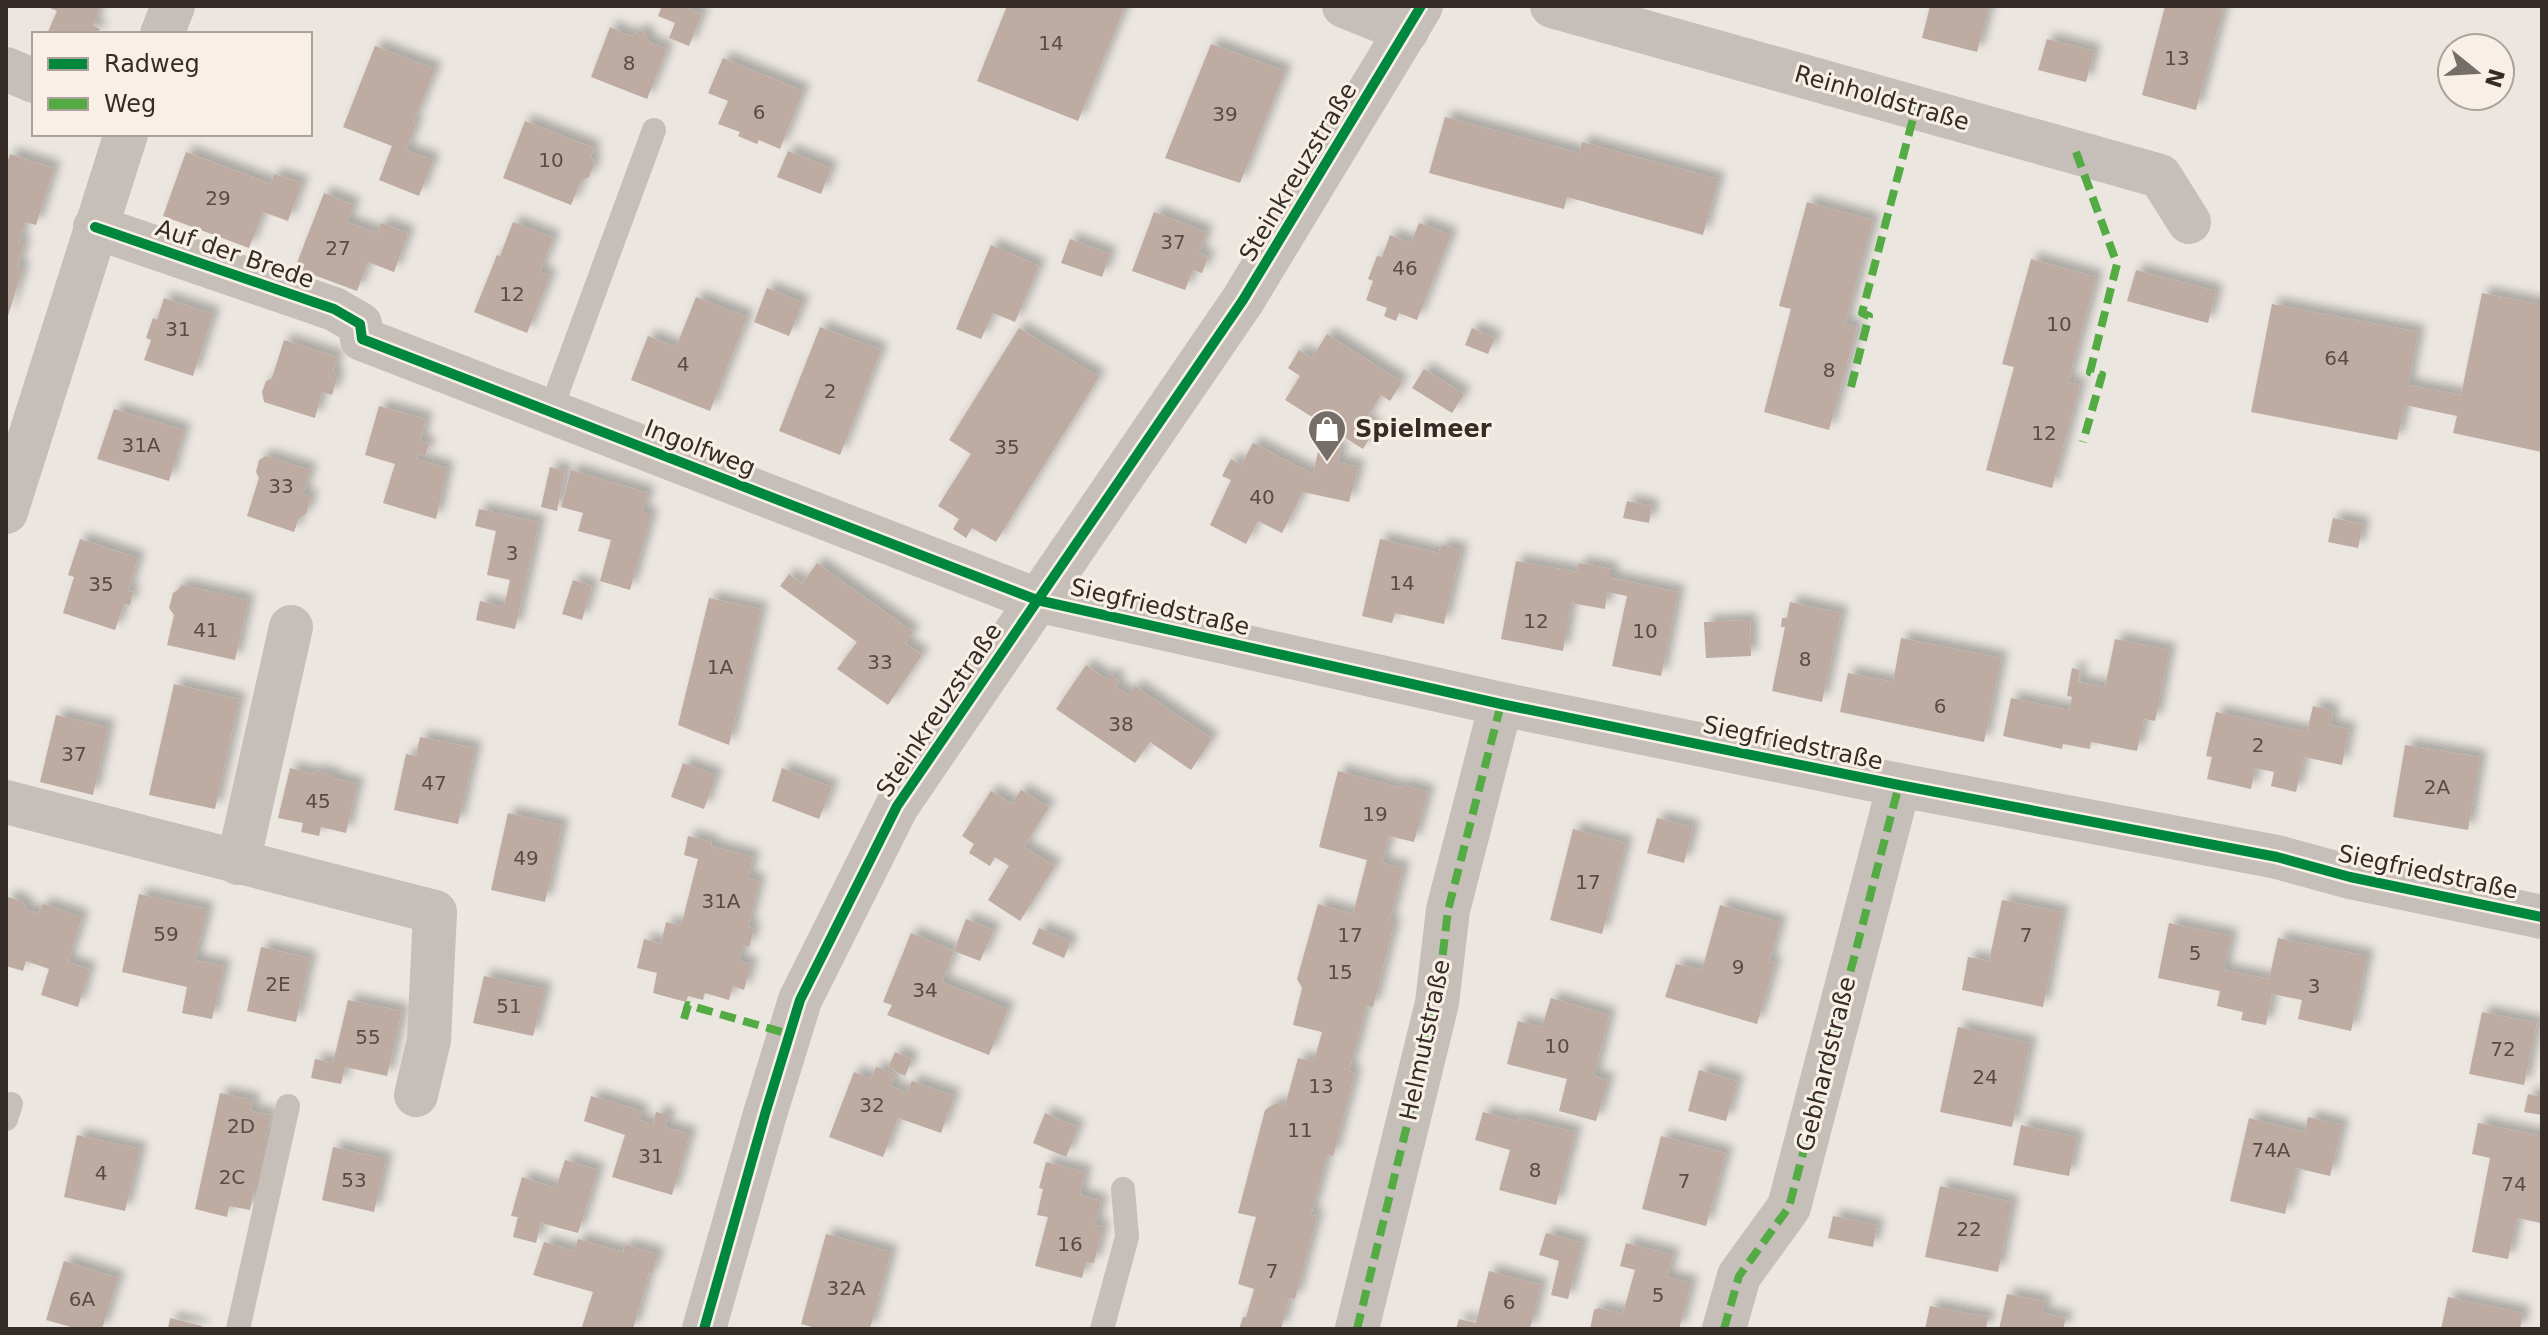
<svg xmlns="http://www.w3.org/2000/svg" width="2548" height="1335" font-family="'DejaVu Sans',sans-serif">
<style>
.building{fill:#beaba2;filter:url(#shadow)}
.lines{fill:none;stroke-linecap:round;stroke-linejoin:round}
.service{stroke:#c5beb9;stroke-width:24}
.minor{stroke:#c5beb9;stroke-width:44}
.quiet{stroke:#54ab44;stroke-width:8;stroke-dasharray:16 8;stroke-linecap:butt}
.cycleway-casing{stroke:#f8f0e7;stroke-width:15}
.cycleway{stroke:#00873e;stroke-width:10}
.labels{text-anchor:middle;dominant-baseline:central;stroke-width:6;stroke-linejoin:round;paint-order:stroke}
.number-label{font-size:20px;fill:#574c46}
.street-label{font-size:24px;fill:#352c28;stroke:#f8f0e7}
.poi-label{font-size:24px;font-weight:bold;fill:#352c28;stroke:#f8f0e7;text-anchor:start}
</style>
<defs>
<filter id="shadow"><feDropShadow dx="7" dy="-7" stdDeviation="4" flood-color="#0004"/></filter>
</defs>
<rect width="100%" height="100%" fill="#ebe6e0"/>
<path class="building" d="M45,6h55l-7,19 7,4 -2,5h-51l10,-23z
M662,6h20l20,8 -13,32 -20,-8 6,-15 -17,-7z
M1007,6h118l-47,115 -101,-40z
M1930,6h59l-12,46 -55,-14z
M2165,6h59l-28,104 -54,-15z
M610,27l20,9 13,-6 6,12 18,7 -20,50 -56,-22z
M2047,39l47,12 -8,31 -48,-12z
M1211,44l74,27 -45,112 -75,-25z
M375,46l60,23 -22,54 3,1 -10,26 27,10 -14,36 -40,-16 13,-34 -49,-19z
M723,58l80,33 -23,58 -21,-9 -2,4 -19,-8 2,-4 -22,-8 10,-23 -20,-8z
M1445,117l134,36 3,-11 136,37 -15,56 -136,-38 -3,12 -135,-36z
M525,121l69,27 -3,8 3,8 -5,13 -8,4 -10,24 -68,-27z
M788,151l43,17 -10,26 -44,-17z
M186,152l85,32 3,-10 28,9 -14,38 -25,-9 -14,36 -86,-32z
M10,154l44,14 -18,57 -11,-3 -6,20 5,3 -7,21 6,2 -16,51 -1,-153z
M324,193l30,12 -7,17 30,11 4,-10 27,10 -14,39 -26,-10 -11,29 -62,-23z
M1807,202l66,18 -28,104 12,3 -28,103 -65,-18 27,-103 -12,-3z
M1154,212l52,20 -7,21 9,4 -6,16 -9,-3 -8,20 -53,-19z
M513,222l40,16 -13,34 10,4 -23,57 -53,-21 23,-57 3,1z
M1419,223l32,12 -34,85 -18,-7 -3,8 -12,-5 3,-8 -21,-8 7,-19 -5,-2 9,-23 5,1 8,-22 21,8z
M1070,239l40,15 -8,23 -41,-14z
M991,245l48,21 -24,56 -22,-9 -12,26 -25,-10z
M2031,259l65,18 -28,105 12,3 -28,103 -66,-18 28,-103 -12,-3z
M2136,270l80,21 -8,32 -81,-22z
M767,288l36,14 -14,34 -35,-14z
M2482,293l60,12v147l-89,-19 4,-17 -52,-11 -8,35 -146,-28 21,-108 146,28 -10,53 53,10z
M696,297l51,20 -37,94 -79,-31 17,-44 28,11z
M164,298l49,16 -20,62 -49,-16 7,-20 -5,-2 7,-20 4,2z
M820,327l61,23 -41,105 -61,-24z
M1019,328l80,49 -103,165 -24,-14 -6,10 -13,-9 6,-10 -21,-13 33,-52 -22,-14z
M1472,328l23,10 -7,16 -23,-9z
M1327,334l75,48 -12,19 -9,-6 -16,26 11,7 -13,21 -78,-49 15,-24 -12,-8 11,-18 13,8z
M284,340l53,17 -4,13 4,8 -5,17 -10,-3 -7,26 -51,-16 -2,-10 4,-11 6,-3z
M1424,369l40,25 -12,19 -40,-25z
M379,406l47,13 -6,22 9,3 -4,12 -8,-2 -1,5 31,9 -11,51 -53,-16 12,-39 -30,-9z
M114,409l70,21 -15,51 -72,-22z
M1253,443l60,31 7,-31 21,5 -3,14 20,5 -9,35 -46,-10 -21,41 -24,-12 -12,23 -36,-19 21,-45 -9,-4 9,-17 10,6z
M266,456l44,14 -7,24 8,3 -5,17 -7,4 -5,14 -47,-16 12,-38 -3,-6 3,-12z
M550,467l15,4 -8,40 -16,-4z
M571,470l77,23 -6,19 9,3 -21,75 -30,-9 11,-41 -33,-9 5,-18 -22,-6z
M1627,501l25,5 -3,17 -26,-5z
M479,509l60,13 -24,107 -39,-9 4,-19 24,6 6,-27 -23,-5 9,-44 -21,-5z
M2333,518l30,6 -5,24 -30,-6z
M80,539l58,19 -10,33 5,1 -3,13 -6,-1 -9,26 -52,-17 11,-36 -6,-2z
M1380,539l59,14 2,-8 20,5 -17,74 -49,-11 -3,10 -30,-7z
M1516,561l61,11 2,-9 32,6v9l67,14 -17,84 -49,-10 15,-70 -20,-4 -2,17 -34,-6 -8,48 -62,-12z
M817,563l96,69 -8,11 17,12 -34,50 -51,-36 20,-27 -77,-56 9,-12 13,10z
M573,580l19,6 -10,34 -20,-6z
M181,585l67,15 -13,60 -68,-15 7,-30 -5,-7 4,-15 7,-5z
M709,598l52,11 -32,136 -51,-20z
M1790,602l51,11 -19,89 -50,-11 13,-64h-4l1,-9h5z
M1750,620l1,36 -45,2 -2,-36z
M1901,638l100,20 -17,84 -144,-30 8,-39 45,9z
M2115,639l54,11 -14,71 -11,-2 -7,32 -46,-9 -1,7 -27,-5 -1,5 -59,-13 8,-38 58,12 3,-13 -5,-1 5,-28 8,2 -2,12 27,5z
M1086,665l20,14 4,-5 9,7 -4,5 14,9 6,-9 77,53 -21,31 -41,-28 -15,21 -79,-54z
M174,684l65,15 -24,110 -66,-14z
M2313,706l20,5 -3,14 19,4 -7,36 -38,-8 -8,35 -25,-6 3,-14 -19,-4 -4,21 -44,-10 5,-22 -6,-1 10,-44 91,20z
M56,715l52,12 -15,68 -53,-13z
M420,737l55,11 -17,76 -64,-14 12,-56 10,2z
M2405,745l75,12 -12,73 -75,-13z
M683,763l33,12 -12,34 -33,-12z
M290,768l24,6 1,-3 18,4v3l24,6 -11,49 -25,-6 -2,9 -18,-4 2,-9 -25,-5z
M782,768l50,19 -13,32 -47,-18z
M1338,771l64,17 1,-3 25,7 -14,50 -25,-6 -7,27 21,5 -14,55 5,1 -21,83 -7,-1 -9,36 -8,29 6,2 -22,83 -6,-1 -16,60 6,1 -22,83 -6,-1 -8,31h-42l4,-12h3l8,-28 -16,-5 18,-67 -18,-4 27,-103 11,-7 9,3 13,-48 16,3 8,-29 -29,-7 9,-37 -5,-9 21,-75 35,10 14,-54 -48,-13z
M1021,790l28,17 -25,40 31,19 -35,55 -32,-21 21,-34 -14,-9 -5,9 -21,-13 5,-9 -12,-8 29,-45 21,13z
M508,813l54,12 -17,77 -54,-12z
M1657,818l36,9 -9,36 -37,-10z
M1573,829l53,14 -24,91 -52,-14z
M688,836l24,6 -1,4 42,11 -5,21 11,3 -11,46 6,2 -5,18 -6,-2 -4,16 12,3 -7,26 -11,-4 -4,14 -24,-7 -2,7 -15,-4 -2,6 -33,-9 4,-20 -20,-5 7,-29 17,5 5,-22 15,4 17,-67 -14,-4z
M139,894l68,15 -12,51 29,6 -12,53 -30,-6 5,-26 -65,-15z
M9,897l14,5 4,8 12,3 4,-9 39,13 -14,45 21,7 -11,38 -37,-12 8,-26 -23,-8 -3,10 -17,-5v-67z
M2002,900l60,12 -19,95 -81,-17 6,-33 21,4z
M1720,905l60,17 -11,40 6,1 -18,61 -92,-27 11,-33 26,6z
M966,919l28,11 -14,31 -26,-10z
M2169,923l62,13 -7,34 45,9 9,-41 89,18 -16,75 -53,-12 4,-19 -30,-6 -6,31 -25,-5 2,-8 -26,-6 3,-15 -62,-13z
M1039,928l32,13 -7,17 -32,-14z
M911,933l43,18 -12,31 66,27 -19,46 -102,-40 5,-10 -9,-3z
M261,947l49,11 -14,64 -49,-11z
M484,976l61,13 -12,47 -60,-13z
M1551,998l58,17 -15,61 14,4 -12,41 -37,-10 8,-32 -60,-15 11,-43 24,6z
M348,1000l54,11 -15,65 -42,-9 -4,17 -30,-6 4,-19 18,4z
M2482,1012l55,11 -13,62 -55,-11z
M1958,1027l72,16 -18,84 -72,-15z
M895,1052l17,7 -7,17 -17,-8z
M876,1067l19,7 -4,12 16,7 5,-12 42,15 -13,37 -43,-15 -15,39 -54,-20 25,-65 17,7z
M1699,1070l38,11 -11,40 -38,-10z
M220,1093l33,7 -2,11 20,4 -5,22 4,1 -11,52h-5l-4,20 -21,-4 -2,11 -32,-8z
M2528,1094l14,3v18l-18,-3z
M591,1096l45,13 6,4 -3,7 14,5 3,-13 13,3 -4,12 25,7 -18,61 -60,-18 13,-42 -41,-14z
M1483,1112l34,9 2,-3 56,14 -19,73 -57,-15 11,-40 -35,-10z
M1045,1113l33,14 -12,30 -33,-14z
M2308,1117l34,8 -12,51 -34,-8 -11,46 -55,-13 19,-83 56,14z
M2478,1123l64,13 -1,87 -24,-5 -9,41 -36,-7 18,-94 -18,-4z
M2021,1125l56,12 -8,39 -56,-11z
M77,1135l63,14 -15,62 -61,-14z
M1661,1136l65,17 -20,73 -64,-17z
M333,1147l53,12 -12,53 -52,-12z
M565,1160l33,10 -20,63 -37,-10 -5,20 -23,-6 5,-20 -7,-1 11,-39 34,11z
M1046,1162l39,10 -5,23 21,6 -6,24 8,2 -9,36 -8,-1 -4,16 -47,-12 13,-49 -11,-2 6,-26 -4,-1z
M1940,1186l72,16 -14,70 -73,-15z
M1833,1216l44,9 -4,22 -45,-9z
M1546,1233l36,10 -14,56 -17,-4 8,-34 -20,-6z
M826,1234l65,18 -21,77h-50l-19,-5z
M578,1239l45,13 2,-7 33,9 -6,20 -3,-1 -16,56h-43l-8,-2 11,-35 -60,-17 11,-33 30,9z
M1626,1243l47,12 -6,22 24,6 -12,46h-89l4,-19 5,-2 24,5 12,-43 -15,-4z
M64,1261l54,17 -16,51h-24l-32,-9z
M1489,1271l52,14 -11,44h-74l3,-10 17,4z
M2007,1294l38,7 -3,12 24,5 -3,11h-64z
M2448,1297l75,16 -3,16h-79z
M1930,1306l58,11 -2,12h-61z
M170,1318l32,8 -1,3h-33z"/>
<g class="lines">
<path class="service" d="M550,412l104,-282
M6,1119l5,-15
M238,1329l50,-223
M1102,1329l25,-92 -4,-48"/>
<path class="minor" d="M1344,6l63,25
M1552,6l608,170 29,46
M162,34l11,-28
M6,69l28,12
M95,227l239,82 26,15 2,15 675,261 464,104 398,81 378,72 73,20 192,40
M6,512l120,-378
M6,802l429,110 -6,128 -13,55
M238,863l53,-236
M704,1329l61,-215 35,-114 97,-194 346,-506 178,-294
M1357,1329l80,-326 11,-93 53,-206
M1724,1329l15,-53 50,-69 110,-422"/>
<path class="quiet" d="M2076,152l41,112 -27,108 12,3 -19,67
M1851,387l18,-71 -7,-3 54,-206
M684,1019l4,-14 101,29
M1357,1329l80,-326 11,-93 53,-206
M1724,1329l15,-53 50,-69 110,-422"/>
<g class="cycleway-casing">
<path id="cycleway" d="M95,227l239,82 26,15 2,15 675,261 464,104 398,81 378,72 73,20 192,40
M704,1329l61,-215 35,-114 97,-194 346,-506 178,-294"/>
</g>
<use href="#cycleway" class="cycleway"/>
</g>
<defs>
<g id="shop-pin" transform="scale(2)"><path d="M0 17L-7.5 6A9.5 9.5 0 1 1 7.5 6Z" fill="#756d68" stroke="#f8f0e7"/><path d="M-5-2.5h2.3a2.7 3.5 0 0 1 5.4 0H5L5.5 6h-11ZM-1.5-2.5h3a1.5 2.3 0 0 0-3 0Z" fill="#fff"/></g>
</defs>
<g fill-rule="evenodd">
<use href="#shop-pin" x="1327" y="429"/>
</g>
<g class="labels">
<g class="number-label">
<text x="1051" y="43">14</text>
<text x="2177" y="58">13</text>
<text x="629" y="63">8</text>
<text x="759" y="112">6</text>
<text x="1225" y="114">39</text>
<text x="551" y="160">10</text>
<text x="218" y="198">29</text>
<text x="1173" y="242">37</text>
<text x="338" y="248">27</text>
<text x="1405" y="268">46</text>
<text x="512" y="294">12</text>
<text x="2059" y="324">10</text>
<text x="178" y="329">31</text>
<text x="2337" y="358">64</text>
<text x="683" y="364">4</text>
<text x="1829" y="370">8</text>
<text x="830" y="391">2</text>
<text x="2044" y="433">12</text>
<text x="141" y="445">31A</text>
<text x="1007" y="447">35</text>
<text x="281" y="486">33</text>
<text x="1262" y="497">40</text>
<text x="512" y="553">3</text>
<text x="1402" y="583">14</text>
<text x="101" y="584">35</text>
<text x="1536" y="621">12</text>
<text x="206" y="630">41</text>
<text x="1645" y="631">10</text>
<text x="1805" y="659">8</text>
<text x="880" y="662">33</text>
<text x="720" y="667">1A</text>
<text x="1940" y="706">6</text>
<text x="1121" y="724">38</text>
<text x="2258" y="745">2</text>
<text x="74" y="754">37</text>
<text x="434" y="783">47</text>
<text x="2437" y="787">2A</text>
<text x="318" y="801">45</text>
<text x="1375" y="814">19</text>
<text x="526" y="858">49</text>
<text x="1588" y="882">17</text>
<text x="721" y="901">31A</text>
<text x="166" y="934">59</text>
<text x="1350" y="935">17</text>
<text x="2026" y="935">7</text>
<text x="2195" y="953">5</text>
<text x="1738" y="967">9</text>
<text x="1340" y="972">15</text>
<text x="278" y="984">2E</text>
<text x="2314" y="986">3</text>
<text x="925" y="990">34</text>
<text x="509" y="1006">51</text>
<text x="368" y="1037">55</text>
<text x="1557" y="1046">10</text>
<text x="2503" y="1049">72</text>
<text x="1985" y="1077">24</text>
<text x="1321" y="1086">13</text>
<text x="872" y="1105">32</text>
<text x="241" y="1126">2D</text>
<text x="1300" y="1130">11</text>
<text x="2271" y="1150">74A</text>
<text x="651" y="1156">31</text>
<text x="1535" y="1170">8</text>
<text x="101" y="1173">4</text>
<text x="232" y="1177">2C</text>
<text x="354" y="1180">53</text>
<text x="1684" y="1181">7</text>
<text x="2514" y="1184">74</text>
<text x="1969" y="1229">22</text>
<text x="1070" y="1244">16</text>
<text x="1272" y="1271">7</text>
<text x="846" y="1288">32A</text>
<text x="1658" y="1295">5</text>
<text x="82" y="1299">6A</text>
<text x="1509" y="1302">6</text>
</g>
<g class="street-label">
<text transform="translate(1882 98) rotate(16)">Reinholdstraße</text>
<text transform="translate(1298 172) rotate(-59)">Steinkreuzstraße</text>
<text transform="translate(235 254) rotate(19)">Auf der Brede</text>
<text transform="translate(700 448) rotate(21)">Ingolfweg</text>
<text transform="translate(1160 607) rotate(13)">Siegfriedstraße</text>
<text transform="translate(939 710) rotate(-56)">Steinkreuzstraße</text>
<text transform="translate(1793 743) rotate(12)">Siegfriedstraße</text>
<text transform="translate(2428 872) rotate(12)">Siegfriedstraße</text>
<text transform="translate(1425 1040) rotate(-78)">Helmutstraße</text>
<text transform="translate(1826 1064) rotate(-76)">Gebhardstraße</text>
</g>
<g class="poi-label">
<text x="1355" y="429">Spielmeer</text>
</g>
</g>
<rect width="2548" height="1335" fill="none" stroke="#352c28" stroke-width="16"/>
<rect x="32" y="32" width="280" height="104" fill="#f8f0e7" stroke="#aaa29b" stroke-width="2"/>
<rect x="48" y="58" width="40" height="12" fill="#00873e" stroke="#aaa29b" stroke-width="2"/>
<text x="104" y="72" font-size="24" fill="#352c28">Radweg</text>
<rect x="48" y="98" width="40" height="12" fill="#54ab44" stroke="#aaa29b" stroke-width="2"/>
<text x="104" y="112" font-size="24" fill="#352c28">Weg</text>
<g transform="translate(2476 72) rotate(108)"><circle r="38" fill="#f8f0e7" stroke="#aaa29b" stroke-width="2"/>
<path d="M0-6L14 30L0 20L-14 30Z" fill="#756d68"/>
<text y="-12" font-size="22" font-weight="bold" text-anchor="middle" fill="#352c28">N</text>
</g>
</svg>
